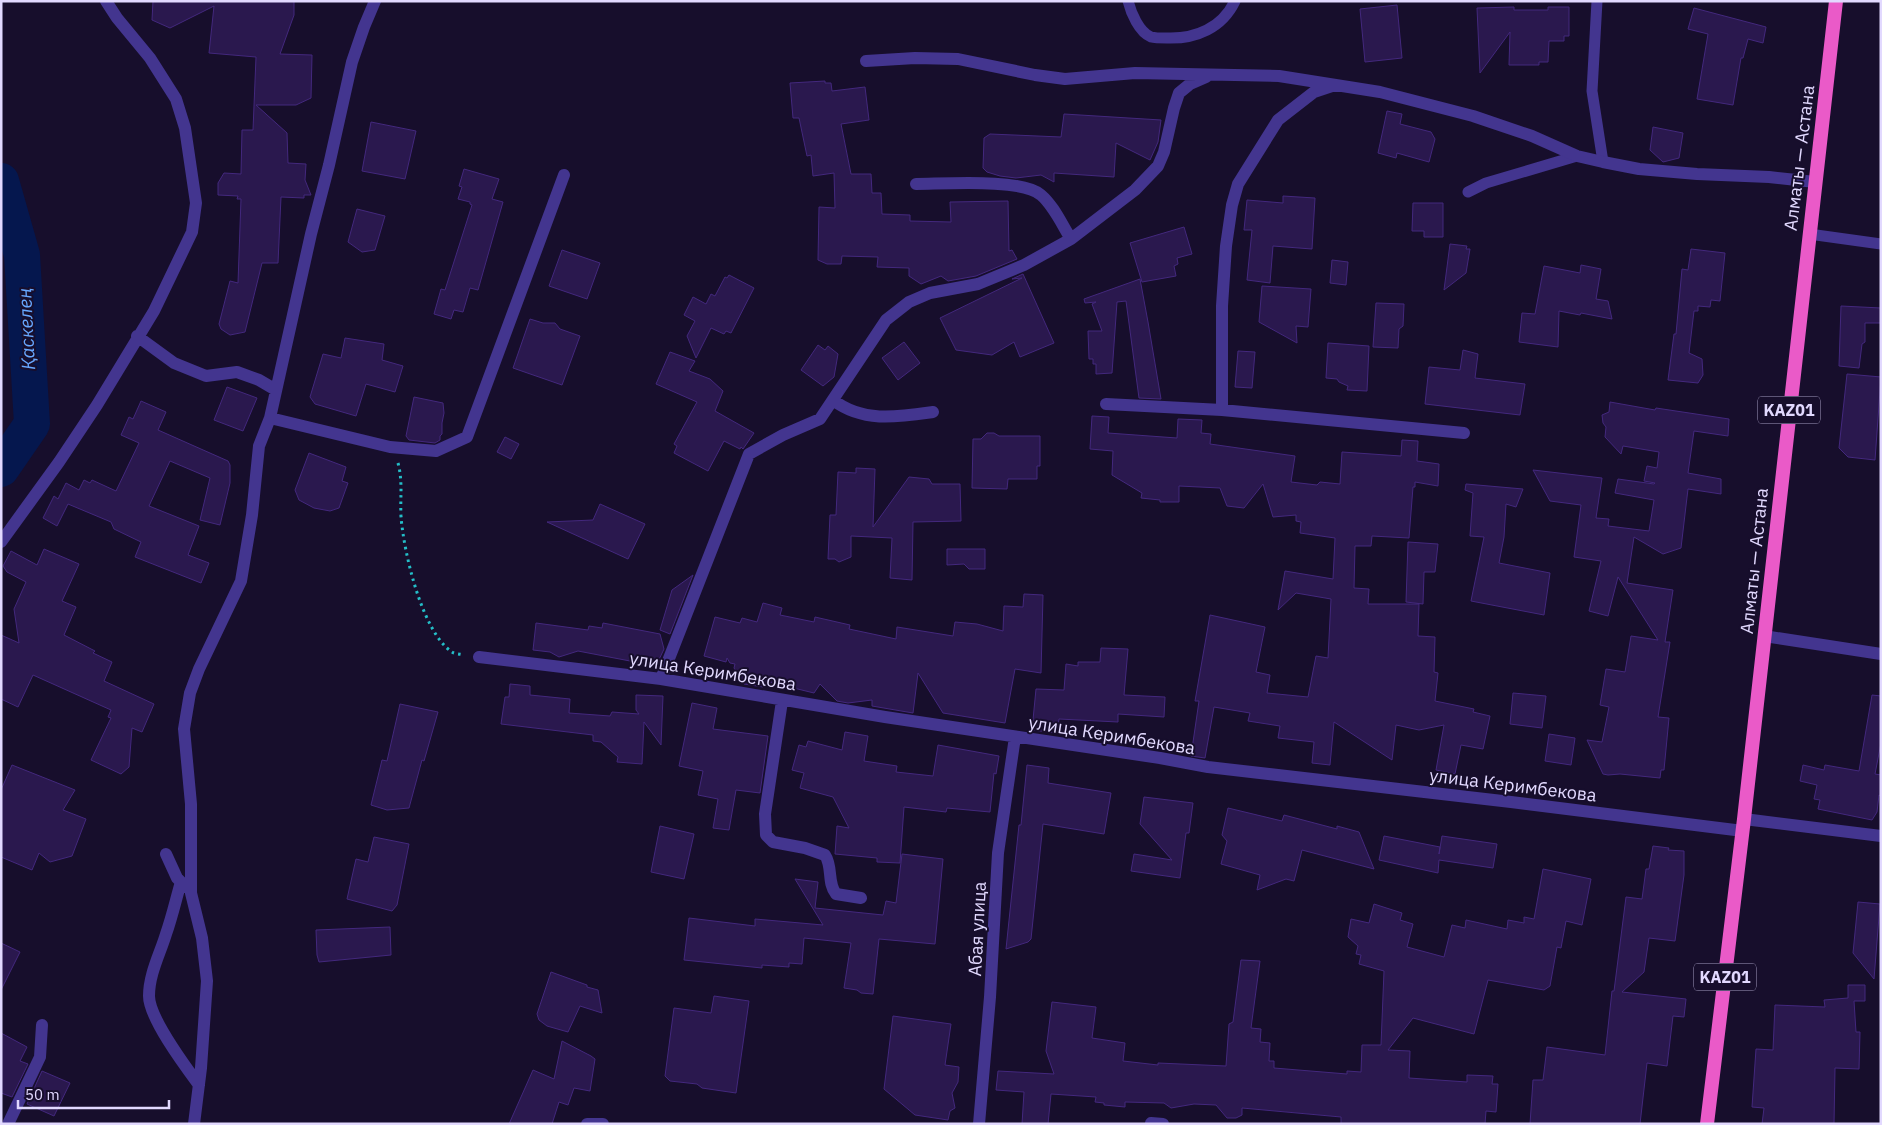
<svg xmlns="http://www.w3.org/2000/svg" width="1882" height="1125" font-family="'IBM Plex Sans',sans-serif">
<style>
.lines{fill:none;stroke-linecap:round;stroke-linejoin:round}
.river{stroke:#05174e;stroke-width:36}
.building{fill:#2a184e;stroke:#43287d}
.path{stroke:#24bec8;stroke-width:3;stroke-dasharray:2.5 4;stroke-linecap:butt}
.service{stroke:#43358f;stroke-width:11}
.minor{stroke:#43358f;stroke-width:12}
.tertiary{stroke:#43358f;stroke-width:12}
.trunk{stroke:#ea5ac8;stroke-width:14}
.labels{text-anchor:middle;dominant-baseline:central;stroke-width:4;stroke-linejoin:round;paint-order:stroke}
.shield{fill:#170e2c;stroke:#a59cc0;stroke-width:1}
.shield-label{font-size:16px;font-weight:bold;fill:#e2d9ff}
.street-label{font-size:18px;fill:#e2d9ff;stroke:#170e2c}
.water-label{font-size:19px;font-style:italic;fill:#67a7ff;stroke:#170e2c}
</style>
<rect width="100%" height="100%" fill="#170e2c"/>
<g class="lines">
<path class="river" d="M1,181l21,74 10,169 -31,45"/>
</g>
<path class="building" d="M153,1h141v14l-14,39 32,1 -1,43 -15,7h-40l31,28 1,30 18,1 -1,16 6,15h-7v3l-23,-1 -3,66h-16l-17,69 -15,3 -9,-6 -2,-5 11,-43 8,2 3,-84h-4l1,-3 -20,-1v-12l6,-10 17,1 1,-44h11l3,-73 -47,-4 5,-47 -44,22 -18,-8z
M1397,5l5,53 -37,4 -5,-53z
M1514,7v3h34v-3h21v29h-5v5h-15l-1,21h-9v3h-30l1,-33 -30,41 -3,-65z
M1694,8l72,19 -3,16 -15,-4 -5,19h-2l-8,47 -36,-6 11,-65 -20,-5z
M825,81v2h6l1,8 33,-4 4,33 -28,4 10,50h20l1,19h9l1,21 28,1v6l41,1 -1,-20 58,-1 1,50 3,-1 5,9 -41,17 -28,5 -7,-5 -20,8 -12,-8v-8l-32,-1 1,-10 -36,-1 -1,8h-14l-9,-4 1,-53 16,1 -1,-35 -21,3 -2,-21 -4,1 -8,-38h-6l-3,-35z
M1387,111l15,3 -2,10 31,8 4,7 -6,23 -32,-9 -1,5 -18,-5z
M1064,114l97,6 -3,22 -8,18 -34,-17 -2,34 -60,-4v9l-13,-7 -25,3 -16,-2 -13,-4 -4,-4 1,-30 6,-4 71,3z
M371,122l45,9 -11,48 -43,-8z
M1653,127l30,6 -4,25 -16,4 -13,-12z
M464,169l35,10 -7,20 11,3 -25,88 -8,-2 -7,24 -9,-2 -3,9 -17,-5 7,-25 4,1 27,-85 -2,-1v-2l-12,-3 4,-12 -3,-1z
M1283,196l32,2 -3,51 -39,-3 -3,37 -23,-3 5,-50h-8l3,-30 36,3z
M1413,203h30v34h-19v-6h-12z
M357,209l28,7 -10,34 -13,2 -14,-10z
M1184,227l8,27 -15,4 1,6 -4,2 2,10 -34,6 -12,-39z
M1450,244l17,2 -1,3h4l-4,24 -22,17z
M1691,249l34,4 -5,48 -9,-1 -1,7 -12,-1v5h-4l-5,42 13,6 1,16 -5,8 -30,-3 6,-46h2l6,-65 6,1z
M562,250l38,13 -13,36 -38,-13z
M1332,260l16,2 -2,23 -16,-2z
M1581,265l20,4 -5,30 12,2 4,18 -31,-6 -1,2 -21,-4 -1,36 -39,-5 3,-29 13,1 9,-48 36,7z
M1023,274l31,69 -34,14 -6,-15 -22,13 -36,-5 -16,-32 82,-40 -10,1z
M729,275l25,13 -23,45 -5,-2 -2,3 -13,-6 -15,30 -9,-22 8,-15 -11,-6 9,-18 13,7 5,-10 4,2 10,-19 2,1z
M1140,279l8,43 13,77 -22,-1 -13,-97 -9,1 -5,71 -16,1v-10h-3v-5h-4l-1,-28h14l-10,-27 4,-2 -11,1 -1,-4z
M1262,286l49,3 -3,38 -12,-1 1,17 -38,-21z
M1376,303l28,1 -1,22 -4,3 -1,19 -25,-1z
M1841,306l40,2v15h-16v19l-3,2 -3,24 -20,-2z
M530,319l13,4h12l5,6 20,7 -18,49 -49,-17z
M345,338l39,6 -2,16 21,6 -8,26 -29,-8 -10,32 -41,-12 -5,-7 13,-43 18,4z
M904,342l16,21 -22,17 -16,-22z
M1328,343l41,3 -2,45 -20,-1 1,-4 -9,-4 -2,-3 -11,-1z
M818,345l7,5 3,-4 10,8 -4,23 -11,9 -22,-16z
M1463,350l15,4 -3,24 50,6 -5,31 -95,-11 4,-37 31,3z
M1238,351l17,1 -3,36 -17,-1z
M670,352l25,9 -6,10 21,8 13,12 -8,20 39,22 -11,16 -2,-2 -1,2 -16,-8 -16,30 -34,-18 3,-7 -3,-2 23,-42 -41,-18z
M1847,374l34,3 -6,83 -27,-3 -9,-9z
M227,387l30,11 -14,33 -29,-11z
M414,397l29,6 1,10 -2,10v11l-2,2v4l-5,3 -26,-3 -3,-4z
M141,401l25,11 -8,18 70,31 2,4v18l-10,42 -20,-5 10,-42 -40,-17 -21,45 50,20 -11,29 21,8 -8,20 -66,-26 6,-15 -27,-13 -3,-7 -43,-18 -11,22 -14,-8 11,-22 4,3 8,-16 13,7 5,-10 6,3 2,-3 24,11 23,-48 -18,-8 8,-18 4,2z
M1610,402l45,8 1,-2 73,11 -1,17 -34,-5 -6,42 33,6v15l-33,-5 -7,59 -18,6 -29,-17 -7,46 46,7 -8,52h5l-12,75 11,1 -5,52h-3l-1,8 -40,-4 -12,1 -5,-1 -16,-34 15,2 7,-35 -9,-2 6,-36 19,3 6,-36 27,4 -40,-63 -10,39 -19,-5 12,-50 -27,-4 7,-52 -31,-4 -17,-31 69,8 -6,40 13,1 -1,7 41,5 5,-31 -39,-7 3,-14 36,5 1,-1 -11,-2 3,-15 10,2 2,-16 -36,-6 -2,8 -16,-17 1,-10 -3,-4 -1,-8 7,-3z
M1092,416l17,1 -1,16 69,5 1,-19 24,1 -1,13 10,1 -1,10 85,12 -4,26 26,3 3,-3 20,2 2,-32 59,4 1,-16 16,1 -1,20 22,3 -1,22 -23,-4v5h-2l-4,51 -37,-2 -1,10h-16l-1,42 15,1 -1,15h51l-1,32 17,1 -1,35 4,1 -3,28 39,8 -1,3 17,4 -7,33 -22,-4 -6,29 -19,-4 8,-45 -25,5 -23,-5 -4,35 -58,-38 -4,43 -18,-2 2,-21 -36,-4 2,-12 -32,-5 2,-8 -36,-6 -9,51 -14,-2 8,-55h-4l15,-86 55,12 -9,45 14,3 -3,18 41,4 8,-41 12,2 3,-59 -35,-6 -18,17 7,-39 48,8 2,-41 -35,-5 1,-11 -5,-1v-6l-23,2 -10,-33 -19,24 -17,-2 -7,-18 -41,-2v16h-19v-2l-19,-2 1,-5 -30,-18 1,-24 -23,-2z
M987,433h7l5,3h41v30h-3v13h-29l-1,10 -35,-1 1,-49h8z
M505,437l14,7 -8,15 -14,-7z
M309,453l37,14 -4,14 6,2 -9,25 -9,3 -16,-3 -15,-8 -4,-10z
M856,468l19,1 -2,58 36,-50 20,2 3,5h28l1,37 -48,1 -1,58 -22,-2 2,-40 -41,-2v21l-12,5 -4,-3h-7l2,-44h6l2,-43 18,1z
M1466,484l57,5 -7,18 -10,-3 -2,33 -5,26 51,10 -6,42 -73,-14 13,-64 -14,-1 3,-43 -8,-3z
M600,504l45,20 -17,35 -81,-37 46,-2z
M1408,542l30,2 -3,28h-11l-1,32 -17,-2z
M44,549l35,15 -17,37 14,6 -12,28 31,16 -2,2 19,9 -8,19 50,23 -12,28 -10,-4 -3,39 -8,7 -30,-14 20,-42 -3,-1 3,-7 -78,-35 -15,32 -17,-8v-64l18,8 -5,-34 12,-27 -19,-10 -4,-6 8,-15 26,14z
M947,549h38v20h-16l-5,-5 -17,1z
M693,575l-23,59 -10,-4 12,-40z
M1024,594l19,1 -2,78 -26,-4 -10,54 -62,-10 -25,-40 -5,40 -41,-7v-6l-24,3 -11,-2 -17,-17 -6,9 -49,-12 -2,6 -19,-3 -10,-16 1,-4 -5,-1 -3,-5 -1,4 -22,-6 11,-39 25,6 2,-5 15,4 6,-19 19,5 -2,7 34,7 1,-5 35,8 -1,4 47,10 1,-12 56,9 2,-14 22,2 26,7 1,-25 19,1z
M536,623l52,7 1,-4 13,2 1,-5 57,11 4,15 -8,17 -78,-15 -19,6 -9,-5 -17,-2z
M1101,648l27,1 -4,46 41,2 -1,20 -46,-3v8l-59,-3 -2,14 -25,-3 4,-41 28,1 2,-26 12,2v-4h22z
M510,684l20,2v9l40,4 -1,14 41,3 2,-4 27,2 -3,-4v-15l27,1 -2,49 -17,-23 -2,42 -25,-2 1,-5 -17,-15 -8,-1v-6l-92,-11 4,-27h4z
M1513,693l33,3 -4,32 -32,-4z
M1872,695l9,1v47l-6,31 6,1v21l-2,-1 -2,17 -5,8 -54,-11 2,-9 -6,-1 3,-14 -17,-4 3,-16 21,5 1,-5 34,6z
M692,703l25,5 -4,21 55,7 -8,57 -24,-3 -7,40 -16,-2 5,-29 -20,-4 5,-24 -24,-5z
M400,704l38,8 -14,49 -2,-1 -13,48 -22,2 -16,-5 11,-45 5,1z
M845,732l23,4 -4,25 33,5 -1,6 37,4 5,-31 61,11 -3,18 -2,-1 -4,39 -43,-4 -1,4 -42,-5 -4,56 -23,-1v-4l-42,-4 2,-28 12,2 -16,-31 -33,-9 4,-15 -12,-3 7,-25 7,2 2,-6 34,9z
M1549,734l26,4 -4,27 -26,-4z
M12,765l63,25 -12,20 23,9 -14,37 -22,6 -11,-9 -7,17 -31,-13v-67z
M1027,765l22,3 -1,15 63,10 -7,41 -61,-10 -12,115 -3,3 -22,7 13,-124h2z
M1144,797l49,6 -4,30h-3l-6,45 -49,-7 3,-17 38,6 -32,-36z
M1228,808l54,13 2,-6 53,14v-3l22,6 15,37 -72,-19 -8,31 -8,-2 -29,11 3,-15 -39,-11 6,-23 -5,-6z
M660,826l34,8 -10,45 -33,-7z
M1384,836l56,11 -1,7 3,-18 55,8 -4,24 -54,-8 -1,13 -59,-13z
M374,837l35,7 -12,61 -5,6 -45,-12 9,-40 12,3z
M1653,846l16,2 -1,2 16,1v24l-9,66 -26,-3 -5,34 -22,20 64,7 -2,18 -11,-1 -6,50 -20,-3 -7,61h-110l3,-44h10l4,-33 58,8 7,-64h2l12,-94 16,2 4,-30h3z
M902,854l41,5 -8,85 -56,-5 -6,55 -12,-1 -4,-3 -13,-2 7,-45 -47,-5 -2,26 -13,-1v4l-27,-2v3l-78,-8 5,-42 66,8v-7l68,6 -28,-46 23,3 -3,26 68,7 3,-14 10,2z
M1543,869l48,10 -9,46 -16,-4 -5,27 -4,-1 -7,39 -6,4 -56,-10 -14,54 -61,-16 -25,32 22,1 -1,27 58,4v-7l26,1 -1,8h6l-2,28 -10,-1 -1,13h-144v-7l-99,-9v7l-6,3h-9l-11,-13 -22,-1 -23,4 -7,-5 -39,-1v5l-21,-2v-2l-9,-1 1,-5 -45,-3 -3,30h-26l2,-32 -28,-2 2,-19 56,3 -8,-23 6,-49 44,5 -4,31 33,5 -2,18 35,4v-2l68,3 3,-42 4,-2 8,-62 19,1 -9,67 10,1 -1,13 10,1 -1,18h5v7l73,6v-3l14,1 1,-27h19l3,-74 -25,-7 2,-9 -5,-1 2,-8 -10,-9 3,-18 18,4 5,-19 28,9 -2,7 13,4 -6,23 37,10 8,-32 13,3 1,-8 41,9 1,-9 16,3v-6l10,2z
M1858,902l22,2 -6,75 -21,-26z
M390,927l1,28 -72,7 -2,-7 -1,-25z
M1,943l19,9 -19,38z
M551,972l36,13v2l11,3 4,23 -22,-7 -12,26 -21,-6 -8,-6 -2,-6z
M1848,985h17v16h-11l2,31h4l-1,37 -24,-1 -1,56h-72l2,-16 -12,-1 4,-58 17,1 2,-45 50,2 -1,-7 24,-2z
M714,996l35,5 -13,92 -34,-5 -5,-4 -27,-3 -5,-5 9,-68 37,5z
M893,1016l58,8 -6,41 14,2 -1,15 -6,11 3,15 -5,3 -2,9 -33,-5 -31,-26z
M1,1033l26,14 -7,14 8,3 -16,33 -11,-4z
M562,1041l29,15 4,3 -5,32 -16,-3 -6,17 -9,-3 -7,22h-43l24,-54 21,9z
M42,1071l28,12 -16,33 -27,-12z"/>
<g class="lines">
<path class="path" d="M398,463c5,19 2,35 3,54 3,36 21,115 51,135 3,2 8,2 12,3"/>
<path class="service" d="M1128,1c3,12 11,31 23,36 4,1 12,1 16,1 29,1 55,-10 68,-37
M1597,1l-5,90 11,71
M1468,192l18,-9 91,-27
M1809,234l72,10"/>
<path class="minor" d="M866,61l49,-3 43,1 77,16 30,4 70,-6 144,3 101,16 93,24 59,20 45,20 26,6 36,7 58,5 72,3 46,5
M916,184c27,0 106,-6 125,11 13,11 21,30 30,44
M137,336l37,27 32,13 31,-4 22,8 17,10
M833,400c30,23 65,17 100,12
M1106,404l116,6 242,23
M1222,410v-104l4,-60 6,-41 6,-21 40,-64 36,-28 21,-7
M270,418l120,29 46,4 31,-14 97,-262
M1,542l58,-80 38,-57 57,-94 38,-79 4,-29 -11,-75 -9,-29 -26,-41 -33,-40 -11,-17
M1764,636l117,18
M479,657l182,22 224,38 275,41 48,9 303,35 232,29
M661,679l88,-225 34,-19 37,-16 66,-99 23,-18 21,-9 48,-9 46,-19 47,-26 64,-49 23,-24 6,-14 10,-44 5,-15 11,-9 16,-7
M782,701l-17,113 1,21 7,7 32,6 20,7c8,12 2,28 11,39l25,4
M166,854l11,24 9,9
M181,882c-5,17 -9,35 -15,52 -6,20 -17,40 -17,62 0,22 36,70 50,89
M1151,1123l12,1
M8,1124l32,-67 2,-32
M194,1124l7,-56 6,-87 -5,-43 -11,-45v-89l-7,-75 6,-36 9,-24 42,-88 11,-66 7,-69 11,-28 41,-184 18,-69 23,-103 12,-35 11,-26
M587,1124h16
M979,1124l11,-127 8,-144 17,-116"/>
<path class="tertiary" d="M1744,819l137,17"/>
<path class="trunk" d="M1707,1124l37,-305 92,-818"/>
</g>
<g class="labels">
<g class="shield">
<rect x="1758" y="396.5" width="62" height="27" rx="4"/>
<rect x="1694" y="963.5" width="62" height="27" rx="4"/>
</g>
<g class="shield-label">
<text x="1789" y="410">KАZ01</text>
<text x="1725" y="977">KАZ01</text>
</g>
<g class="street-label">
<text transform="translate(1799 158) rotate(-83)">Алматы — Астана</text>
<text transform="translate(1754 561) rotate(-84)">Алматы — Астана</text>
<text transform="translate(713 671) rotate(9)">улица Керимбекова</text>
<text transform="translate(1112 735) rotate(9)">улица Керимбекова</text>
<text transform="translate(1513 785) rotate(7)">улица Керимбекова</text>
<text transform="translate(977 929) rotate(-87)">Абая улица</text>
</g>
<g class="water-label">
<text transform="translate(26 329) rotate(-93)">Қаскелең</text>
</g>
</g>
<rect width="1882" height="1125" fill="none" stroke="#e2d9ff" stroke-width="5"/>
<path d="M18 1100v8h151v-8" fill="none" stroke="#e2d9ff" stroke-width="2.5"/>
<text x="25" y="1100" font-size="15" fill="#e2d9ff" stroke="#170e2c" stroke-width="4" paint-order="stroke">50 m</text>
</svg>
